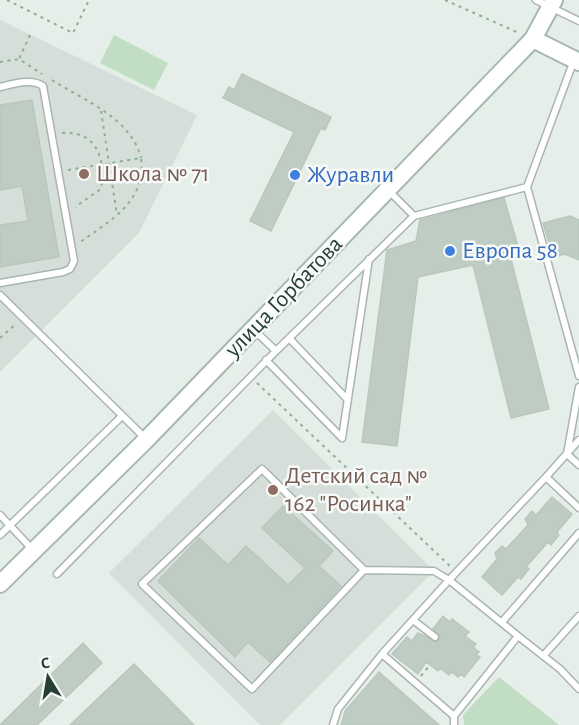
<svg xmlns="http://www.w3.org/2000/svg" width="579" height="725" font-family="'Alegreya Sans',sans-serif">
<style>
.built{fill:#d5ded8}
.green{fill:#c1ddc4}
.building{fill:#bfccc4;stroke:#b9c7bf;stroke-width:1.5}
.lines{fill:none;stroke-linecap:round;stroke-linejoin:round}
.service-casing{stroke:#a9b6af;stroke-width:9}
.secondary-casing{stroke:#a5b9af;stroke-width:20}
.path{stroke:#89af9c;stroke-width:2;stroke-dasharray:3 4.5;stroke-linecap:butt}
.service{stroke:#fff;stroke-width:6}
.secondary{stroke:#fff;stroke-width:16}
.education-dot{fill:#8d6e63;stroke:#f7faf8;stroke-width:2}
.shop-dot{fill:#3f7fe0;stroke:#f7faf8;stroke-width:2}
.labels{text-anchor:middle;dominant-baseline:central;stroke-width:5;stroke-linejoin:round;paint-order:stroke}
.education-label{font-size:24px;fill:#785e54;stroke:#f7faf8;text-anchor:start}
.shop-label{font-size:24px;fill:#366cbe;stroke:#f7faf8;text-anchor:start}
.street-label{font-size:24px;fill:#263f34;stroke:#f7faf8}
</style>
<rect width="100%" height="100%" fill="#e6eee9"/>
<path class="built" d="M0,20l197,95 -58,118 -139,139z
M273,410l161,161 -154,154h-20l-151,-152z"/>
<path class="green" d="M114,35l54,28 -14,27 -54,-27z
M499,677l60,48h-95l-1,-10z"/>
<path class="building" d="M242,74l89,43 -6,13 -4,-2 -50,103 -21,-10 44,-89 -71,-34 6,-11 5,3z
M32,100l27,157 -59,10v-42l28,-4 -6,-35 -22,4v-85z
M504,198l16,55 -10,2 39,154 -38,9 -38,-153 -55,12 -21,169 -35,-4 25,-192 29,-9 4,-21z
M570,216l9,4v40l-14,-6 -12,3 -10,-34z
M552,497l20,17 -15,18 2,3 -8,10 -3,-3 -22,25 3,2 -8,10 -3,-2 -16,18 -20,-18 15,-18 -2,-6 7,-7 4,3 22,-24 -3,-6 7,-8 4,4z
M283,506l50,45 -14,15 22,20 -71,76 -22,-20 -13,15 -77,-76 41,-43 29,27 18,-19 42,39 17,-17 -43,-40z
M443,616l7,6 2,-3 17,13 -4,4 11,8 -3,3 6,5 -3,3 4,2 -16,20 -3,-3 -3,3 -6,-5 -3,3 -9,-7 -2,3 -12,-9 -8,12 -26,-20 15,-17 5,4 6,-8 20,9 2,-6 -7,-7z
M83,643l19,20 -65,62h-37z
M134,664l60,61h-124z
M379,672l60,53h-98l4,-14z"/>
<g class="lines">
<g class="service-casing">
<path id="service" d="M536,0l43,21
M574,60l-47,127 52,189
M0,87c14,-3 31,-9 43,-1l31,175 -4,8 -7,3 -63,11
M388,190l26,26 113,-29
M0,295l146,144
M253,329l23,22 138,-135
M289,338l59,62
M266,360l76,78 27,-179
M579,387l-12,67 12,11
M546,477l33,-37
M0,515l33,35
M0,535l122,-119
M364,570l-102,-101 -120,115 110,105 112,-119 70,1 15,9 97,-103 33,31
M57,574l219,-223
M413,620l22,17
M502,622l77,-89
M543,656l36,-40
M454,716l-72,-62 67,-74 69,56
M333,725l5,-16 44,-55
M454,725v-9l64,-80 42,33 19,20"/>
</g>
<g class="secondary-casing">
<path id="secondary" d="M533,39l46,23
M0,584l146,-144 387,-401 21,-39"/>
</g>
<path class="path" d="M7,0l66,33 16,-33
M445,0l74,33
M30,35l-11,24 23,15
M0,62l19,-3
M52,80c33,21 79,38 89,78
M101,111l16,104
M62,133c35,-3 44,27 39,56l-26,18
M68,170l73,-12c6,44 -32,63 -62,85
M0,338l16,-14
M257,383l194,184
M421,676l9,-11"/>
<use href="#service" class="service"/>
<use href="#secondary" class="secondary"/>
</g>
<g class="education-dot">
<circle cx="84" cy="174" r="6"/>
<circle cx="273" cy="490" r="6"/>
</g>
<g class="shop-dot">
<circle cx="295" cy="175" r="6"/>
<circle cx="450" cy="251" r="6"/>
</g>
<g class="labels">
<g class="education-label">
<text x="96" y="174">Школа № 71</text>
<text x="285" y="476">Детский сад №<tspan x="285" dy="28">162 "Росинка"</tspan></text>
</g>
<g class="shop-label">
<text x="307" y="175">Журавли</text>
<text x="462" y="251">Европа 58</text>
</g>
<g class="street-label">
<text transform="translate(284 297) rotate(-46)">улица Горбатова</text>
</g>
</g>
<g transform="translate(48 677) rotate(349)" stroke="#f7faf8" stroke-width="4.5" paint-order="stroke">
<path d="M0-4.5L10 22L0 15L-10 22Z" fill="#263f34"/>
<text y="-9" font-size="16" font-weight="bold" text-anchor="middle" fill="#263f34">С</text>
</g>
</svg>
